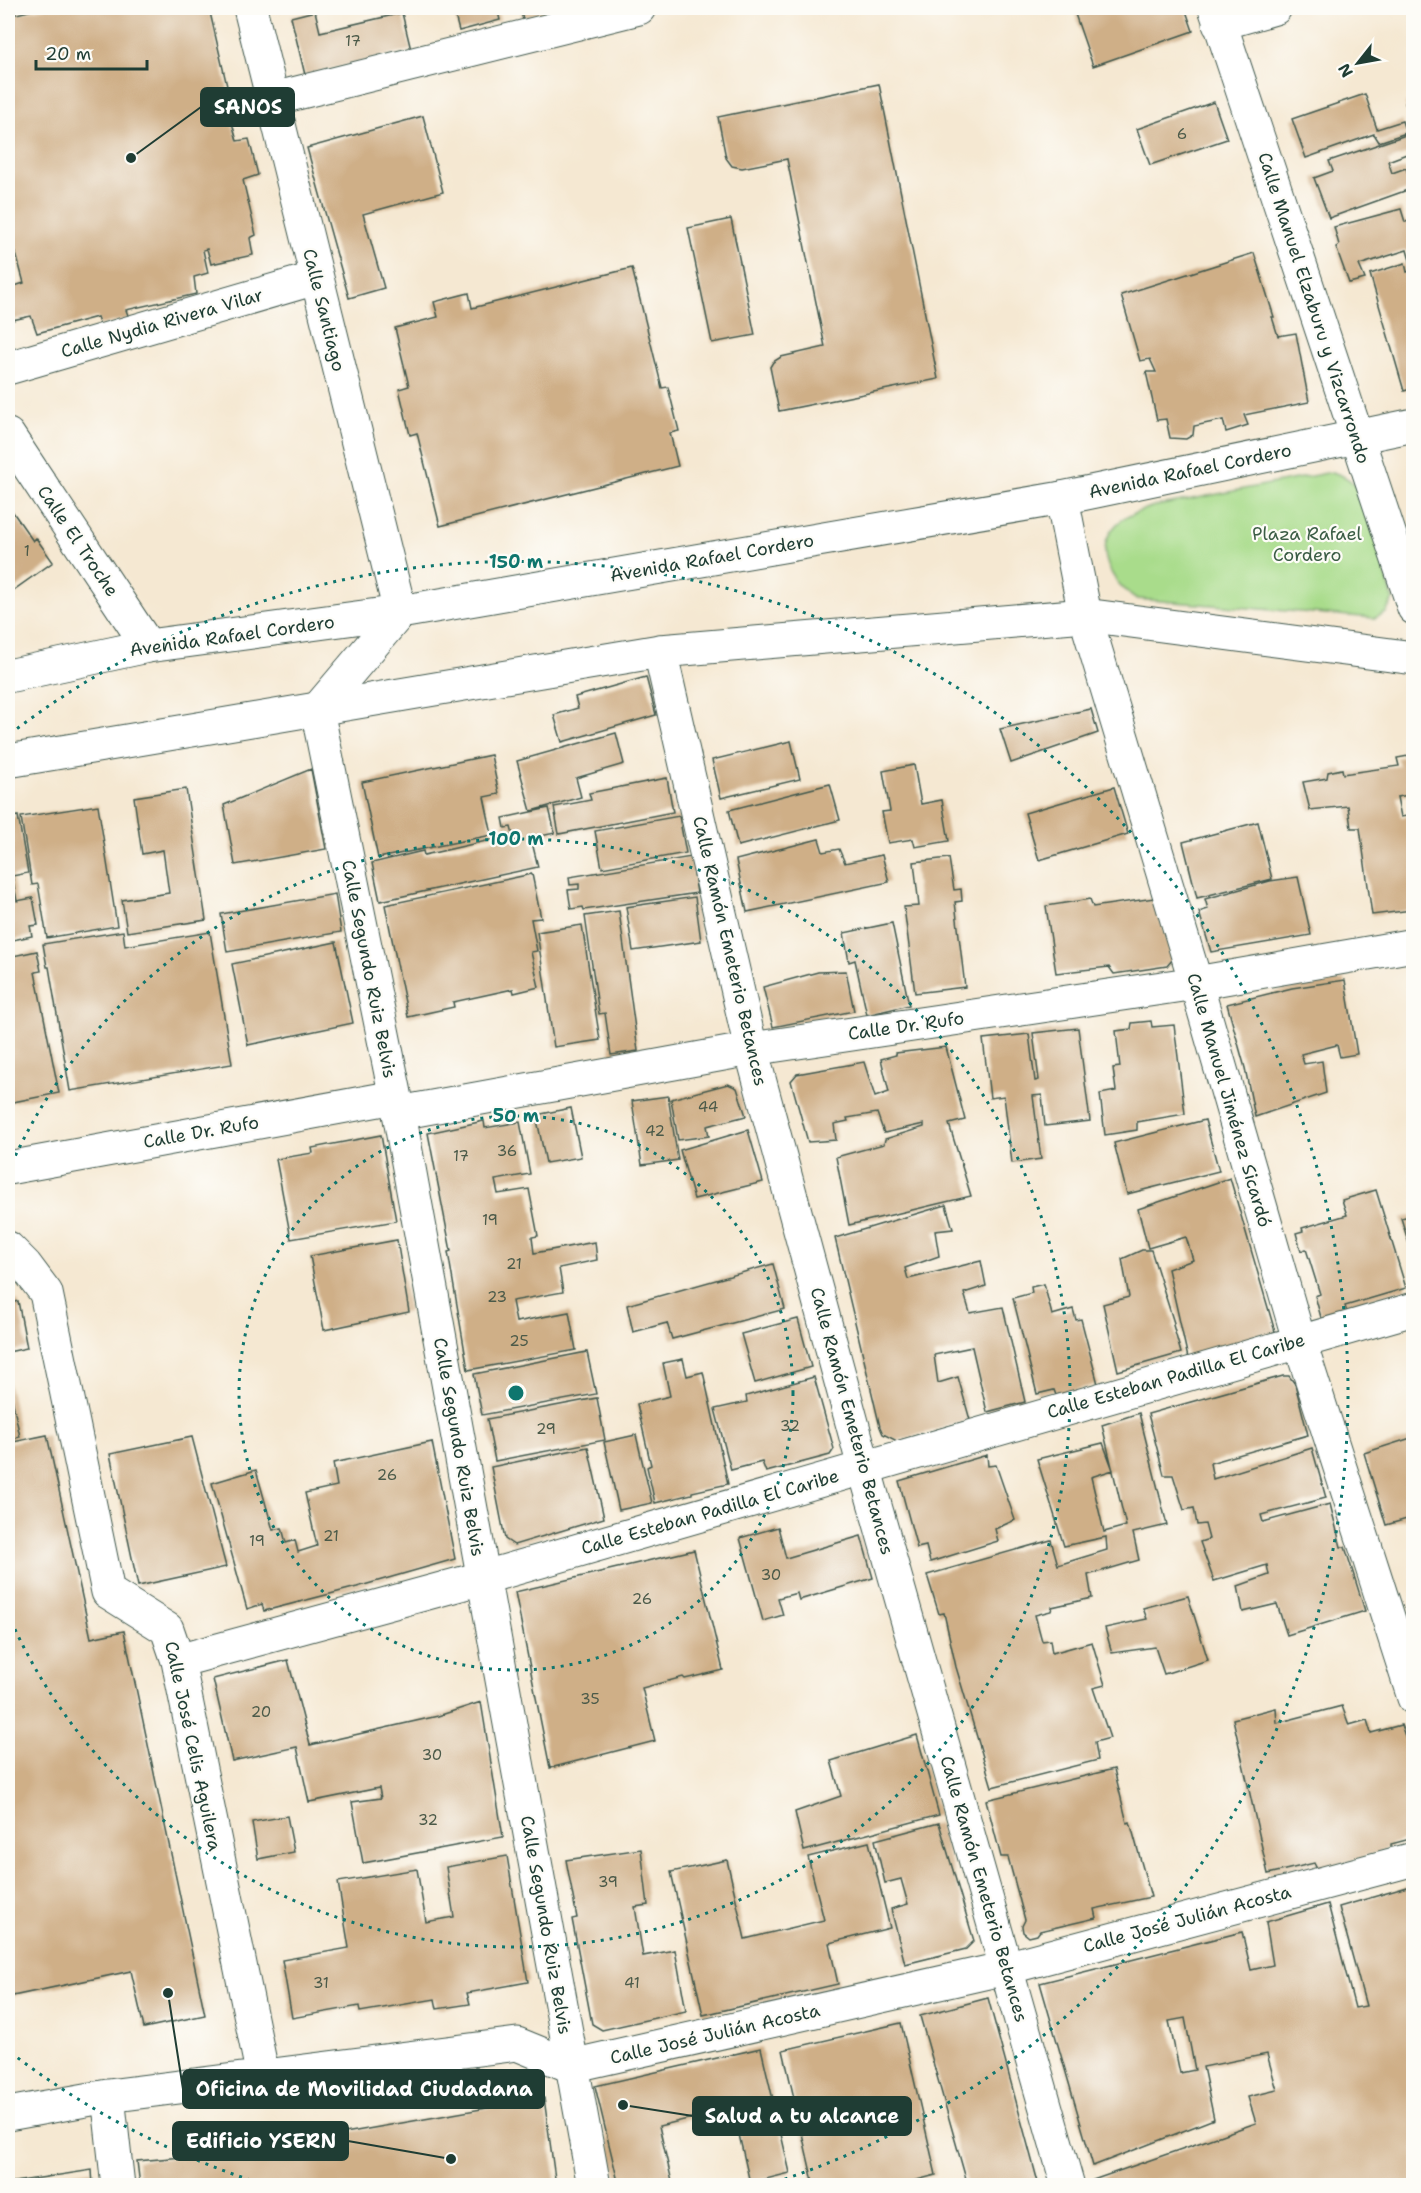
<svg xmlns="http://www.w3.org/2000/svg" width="1421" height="2193" font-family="'Shantell Sans',sans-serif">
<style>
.green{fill:#a9dc8b;stroke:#648c60;stroke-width:1.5}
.building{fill:#cfaf87;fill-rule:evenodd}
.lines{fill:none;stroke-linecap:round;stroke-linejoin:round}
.minor-casing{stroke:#3f574c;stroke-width:35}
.tertiary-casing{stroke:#3f574c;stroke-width:35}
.secondary-casing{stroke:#3f574c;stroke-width:35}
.primary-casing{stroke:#3f574c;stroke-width:35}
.minor{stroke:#fff;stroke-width:33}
.tertiary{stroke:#fff;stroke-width:33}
.secondary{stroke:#fff;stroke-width:33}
.primary{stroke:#fff;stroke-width:33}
.ring{fill:none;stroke:#0f766e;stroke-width:3;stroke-dasharray:3 6}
.labels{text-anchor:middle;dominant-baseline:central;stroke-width:4.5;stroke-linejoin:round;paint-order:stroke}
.number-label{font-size:15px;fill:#4b5a49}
.street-label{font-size:18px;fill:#1f3d34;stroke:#fdfcf7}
.park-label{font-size:18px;fill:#3b5d45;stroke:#fdfcf7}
.centre{fill:#0f766e;stroke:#fdfcf7;stroke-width:3}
.ring-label{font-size:18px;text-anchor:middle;font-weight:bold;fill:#0f766e;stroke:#fdfcf7;stroke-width:4.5;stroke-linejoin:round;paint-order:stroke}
.leader{fill:none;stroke:#1f3d34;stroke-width:2}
.callout-dot{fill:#1f3d34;stroke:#fdfcf7;stroke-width:2}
.callout{fill:#1f3d34;stroke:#1f3d34;stroke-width:2}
.callout-label{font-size:20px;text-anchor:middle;font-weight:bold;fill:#fff}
</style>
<rect width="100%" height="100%" fill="#fdfcf7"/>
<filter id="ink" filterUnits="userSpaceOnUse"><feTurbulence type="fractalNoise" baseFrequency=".0167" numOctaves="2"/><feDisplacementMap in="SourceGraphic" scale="12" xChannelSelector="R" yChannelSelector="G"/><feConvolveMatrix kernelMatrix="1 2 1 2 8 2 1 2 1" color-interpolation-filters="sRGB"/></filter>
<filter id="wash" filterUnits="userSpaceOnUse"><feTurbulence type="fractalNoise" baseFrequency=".008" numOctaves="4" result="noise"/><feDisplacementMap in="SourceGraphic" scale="24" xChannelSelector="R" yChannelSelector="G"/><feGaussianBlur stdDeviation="1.35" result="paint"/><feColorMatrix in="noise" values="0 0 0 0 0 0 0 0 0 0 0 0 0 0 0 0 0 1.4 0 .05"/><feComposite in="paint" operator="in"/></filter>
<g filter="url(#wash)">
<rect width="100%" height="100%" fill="#f5e8d2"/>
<path class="green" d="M1332,472c20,6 25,13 33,31l28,96 -7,14 -11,5 -238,-19c-25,-16 -46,-49 -20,-75 9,-9 22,-12 34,-17z"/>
<g id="blocks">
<path class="building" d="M41,8h168l21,91 -4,2 11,40 12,-2 9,36 -15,5 13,55 -6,3 3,17 -42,9 -4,-15 -4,1 5,23 -14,4 2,17 -70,16 3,8 -29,7 -3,-8 -60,16 -6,-17 -19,4 -4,-14v-18l16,-5 -10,-37 -6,2v-232z
M453,8h44l3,12 -41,11z
M520,8h27l3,10 -26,6z
M1093,8h92l8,23 -100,35 -18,-52z
M315,11l5,21 82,-19 9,37 -106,25 -14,-58z
M879,84l59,295 -159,32 -9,-44 3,-5 8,-5 44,-10 -38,-188 -45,9 -10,-2 -6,-8 -8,-41z
M1365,94l12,35 25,-8 4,12 -27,9 -5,-8 -68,24 -14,-39z
M1414,100v29h-1l-8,-26z
M1214,102l13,37 -77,26 -13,-36z
M423,116l20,76 -80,22 21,74 -35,10 -42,-150z
M1406,135l6,17 -24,9 4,12 14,-5 7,20 -84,30 -15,-40 19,-7 -4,-10z
M1401,209l4,13 9,-2v44h-3l-4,-14 -48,15 6,14 -16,4 -13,-36 3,-2 -5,-18z
M731,219l24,116 -43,8 -24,-115z
M1254,253l20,64h-2l6,19 18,-3 13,69 -65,13 4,10 -22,7 -3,-12 -29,6 -1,9 -7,4 -16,-1 -4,-19 -9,1 -11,-48h10l-6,-13 -10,2 -19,-66z
M1405,263l2,9 7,-2v118l-10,3 -34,-117z
M632,268l30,120 6,-1 11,44 -9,2 8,33 -238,60 -23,-93 -7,2 -11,-46 10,-3 -14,-58 43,-11 -4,-15 35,-9 3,15z
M8,505l25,36 3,-3 17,24 -45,32z
M646,677l10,38 -94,27 -8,-27 24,-7 -3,-11z
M1091,709l7,24 -87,30 -11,-34z
M616,733l8,31 -48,14 5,19 -50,14 -14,-50z
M791,741l9,38 -79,19 -9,-38z
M491,755l8,39 -15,3 8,38 -114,23 -16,-76z
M1414,755v39l-17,3 4,20 13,-2v100l-2,-5 -40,5 -12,-87h-9l-3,-22 -38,4 -7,-28 24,-4 1,-6 14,-3 1,5 56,-8 -2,-8z
M914,765l7,39 21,-4 7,41 -34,6 -2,-8 -25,4 -6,-31 8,-1 -7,-40z
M311,769l15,80 -91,16 -11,-60z
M667,778l6,34 -114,22 -5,-27 37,-7 -2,-7z
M830,784l10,36 -102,26 -9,-36z
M1114,787l14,47 -89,26 -14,-47z
M186,789l20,131 -79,12 -5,-32 47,-7 -6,-43 -21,4 -8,-57z
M98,805l19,121 -70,12 -9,-54 -6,1 -11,-68z
M549,808l6,25 -24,5 7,29 -158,34 -8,-38 51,-12 1,4 89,-20 -2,-8 -6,1 -2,-10z
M18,816l10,57 -16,3 5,25 16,-3 5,27 -8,1 2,10 -24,5v-123z
M679,816l7,37 -84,15 -7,-37z
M1258,822l14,57 -75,19 -14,-56z
M819,839l4,13 16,-3 6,14 37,-8 7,27 -142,30 -11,-52z
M691,857l6,36 -113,17 -1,-3 -12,2 -3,-19 11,-1v-5l-9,1 -1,-8z
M949,858l5,32 7,-1 1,12 -7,1 10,85 -50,6 -11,-86 15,-1 -5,-44z
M532,874l9,44 -10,1 6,32 -6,1 8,35 -25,6 -1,-4 -60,13 1,5 -46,10 -23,-112z
M1298,877l13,58 -100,17 -12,-40 9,-3 -3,-10 65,-18z
M335,894l6,38 -114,20 -6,-38z
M695,897l6,44 -68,10 -7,-44z
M1154,898l19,61 -6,7 -53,8 -5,-7 -53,6 -10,-67 44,-7 3,8z
M619,911l19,140 -27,4 -6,-42 -6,1 -14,-98z
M892,923l17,82 -42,10 -12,-55 -6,2 -5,-29z
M582,925l18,115 -46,7 -17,-115z
M123,931l2,15 85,-14 22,132 -162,27 -21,-124h-2l-4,-23z
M336,942l17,81 -105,22 -16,-81z
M37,951l4,20 -6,1 24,121 -51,10v-146z
M846,971l8,40 -81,16 -10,-40 55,-15z
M1345,980l12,74 -17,3 -3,-12 -36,9 3,10 18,-3 4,32 -71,24 -10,-49 -18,-64 65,-16z
M1151,1021l1,6 22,-2 11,89 -48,8v8l-32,5 -5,-41 16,-3 -3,-23 7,-1 -4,-36 15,-2 1,-6z
M1078,1028l12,93 -45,5 -3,-31 -9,1 8,63 -29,4 -8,-67 -14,2 -7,-59 46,-5 6,47 4,-1 -6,-47z
M946,1047l19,73 -16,4 22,72 -122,29 -13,-68 48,-13 1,-5 39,-12v-3l-40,9 -7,-20 -30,5 1,3 -14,3 2,16 -28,2 -17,-61 6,-7 67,-12 11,35 14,-5 -8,-33 15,-4v-2z
M728,1084l9,4 9,28 -39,10 2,10 -31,4 -7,-41z
M668,1096l10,64 -36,5 -10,-64z
M571,1108l10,49 -35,6 -10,-48z
M1205,1120l14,51 -92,23 -13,-51z
M484,1121l1,7 35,-6 10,52 -35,6 3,14 31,-5 9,47 -6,1 2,16 61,-11 2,18 -38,8 4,24 -51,9 4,21 53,-10 7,38 -108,20 -20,-118 3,-1 -23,-118z
M748,1130l15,52 -69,17 -14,-49z
M381,1135l15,86 -105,18 -15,-80 37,-6 -1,-5z
M1230,1178l46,157 -88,23 -20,-89 25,-9 -7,-23 -38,11 -10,-39z
M1376,1190l30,98 -61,18 2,7 -25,8 -7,-25 5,-2 -14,-45 -5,2 -5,-18 7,-2 -1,-3 45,-13 -5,-15z
M946,1205l7,24 -18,2 4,25 -34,12 3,11 73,-18 5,25 -22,7 6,20 33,-6 22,95 -38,10 -15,-65 -38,8 4,28 20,-6 12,43 -73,21 -14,-7 -3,-7 -45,-189z
M1414,1215v42h-1l-12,-39z
M397,1240l12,72 -85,18 -14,-74z
M1142,1250h9l23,73 -1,2 8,28 -63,18 -15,-67 26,-7 -7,-38z
M773,1264l12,45 -113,30 -5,-16 -34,9 -6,-27z
M1044,1284l8,31 21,-6 3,11 5,-1 17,65 -42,11 -2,-5 -17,4 -24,-96 19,-5 -1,-6z
M18,1301l9,47 -19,4v-48z
M798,1319l13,48 -56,16 -14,-49z
M587,1352l9,42 -114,21 -8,-41z
M683,1359l4,17 16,-4 25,112 -36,8v2l-37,9 -8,-36 4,-2 -14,-61 33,-8 -7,-33z
M1283,1376h6l6,8 13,51 -98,28 3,16 99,-31 14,50 -65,17 2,7 67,-18 11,43h4l20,64 -78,24 -10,-31 -34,8 -5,-26 31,-11 -2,-10 -53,16 -14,-39 9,-3 -4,-15 -8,1 -3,-17 -10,2 -11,-35h-9l-16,-61z
M814,1377l20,72 -4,6 -64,17 -4,-10 -31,8 -16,-61 32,-7 -1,-6z
M8,1379l12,58 -12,3z
M597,1398l8,42 -110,21 -8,-42z
M1139,1413l28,112 -34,8 6,27 -51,15 4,23 -40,9 -1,4 -16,4 7,26 8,-1 2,13 40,-11 13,43 -12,3 17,50 -15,4 3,18 -106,27 -36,-120 -12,-54 -5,1 -12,-39 124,-35 7,25 49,-15 -1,-13 -42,9 -27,-87 66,-16 10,27 -22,7 13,55 22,-6 -24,-101z
M47,1435l44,203 33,-7 81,384 -61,13 -13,-57 -123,26v-554z
M636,1435l16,68 -33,7 -15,-68z
M192,1437l34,130 -88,19 -28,-132z
M1414,1437v80l-28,8 -22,-72z
M432,1442l23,117 -98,28 -93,24 -2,-7 -15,5 -35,-126 44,-13 17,60 9,-2 4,15 9,-3 3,12 19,-6 -12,-53 32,-7 -4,-23z
M588,1447l16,71 -90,27 -9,-6 -14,-72z
M987,1455l1,11 8,-1 19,55 -20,9 3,12 -68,21 -4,-16 -9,2 -18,-67z
M778,1527l8,31 75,-22 12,42 -74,22 -2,-7 -19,5 5,17 -20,6 -23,-83z
M694,1550l29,120 -38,9 -2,-2 -41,11 13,53 -105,27 -35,-176z
M1188,1596l20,64 -44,14 -9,-27 -43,6 -7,-25 42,-9 -4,-11z
M288,1660l22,85 128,-29 43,-14 22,135 -140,26 -11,-61 29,-4 -2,-10 -70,14 -12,-55 -65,14 -19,-82z
M1342,1706l7,19 18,-5 4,13 30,-8 13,36v77l-23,6v4l-73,23 -4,-8 -46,11 -35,-155 43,-11 1,15z
M917,1735l22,80 -135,36 -9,-39 46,-16 -10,-35z
M1114,1769l13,54 3,-1 21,75 -57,12 2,9 -56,13 -3,4 -8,2 -6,-5 -1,-6 3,-6 -17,-63h-7l-15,-57z
M287,1816l7,36 -36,7 -6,-37z
M939,1823l35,118 -8,8 -61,15 -14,-55 17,-5 -7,-25 -16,4 -10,-43z
M869,1842l21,86 -61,15 9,41 -135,31 -32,-143 56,-12 18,79 79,-19 -16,-63z
M641,1849l7,56 -13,2 8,49 32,-6 11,61 -84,19 -10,-6 -20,-105 5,-1 -11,-58z
M507,1856l21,126 -61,11 3,11 -33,5 -2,-10 -75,13 -1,-6 -67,12 -10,-58 67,-12 -11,-66 79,-13 9,53 28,-5 -8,-50z
M1414,1885v301h-320l-1,-6 163,-57 -8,-26 29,-7 -10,-36 -64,13 11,52 -121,47 -53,-183 202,-51 9,38 22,-5 -7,-43 62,-18 27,104 11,-2 -27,-99zM1185,2018l10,52 -15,3 -11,-52z
M988,1998l51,188h-71l-48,-170z
M901,2023l35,152 -31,8v3h-91l-31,-136z
M761,2048l29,125 -40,10 -17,-75 -74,18 14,60h-54l-24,-100z
M544,2098l12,88h-416l-3,-25 58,-5 150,-23z
M92,2170l1,16h-85v-3z"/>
</g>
</g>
<g filter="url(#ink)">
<use href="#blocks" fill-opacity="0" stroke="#3f574c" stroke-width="1.5"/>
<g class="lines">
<g class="minor-casing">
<path id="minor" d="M250,8l150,604
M1215,8l199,600
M1219,24l56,-16
M273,99l366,-91
M8,368l308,-90
M8,435l140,211
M1062,498l23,117 111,368 103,357 115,358
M399,1113l352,-64 445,-66 218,-38
M8,1168l387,-71
M8,1248l17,17 21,28 62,299 59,37 11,32 85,416
M178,1661l304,-83 932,-269
M108,2096l10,90
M8,2114l100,-18 409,-52 54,22 435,-98 408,-109"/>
</g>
<g class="tertiary-casing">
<path id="tertiary" d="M400,612l-83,98 82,403 195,1073"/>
</g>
<g class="secondary-casing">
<path id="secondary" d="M8,676l140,-30 252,-34 662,-114 352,-73
M8,761l652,-110 425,-36 329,43"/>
</g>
<g class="primary-casing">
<path id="primary" d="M660,651l91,398 113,418 204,719"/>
</g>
<use href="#minor" class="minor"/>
<use href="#tertiary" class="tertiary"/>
<use href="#secondary" class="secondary"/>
<use href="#primary" class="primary"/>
</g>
</g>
<g class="ring">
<circle cx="516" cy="1393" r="277"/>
<path d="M8 1172A554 554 0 1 1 8 1614"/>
<path d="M259 2183A831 831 0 0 1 10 2052M10 734A831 831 0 1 1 773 2183"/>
</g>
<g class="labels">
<g class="number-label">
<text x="353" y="41">17</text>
<text x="1182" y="134">6</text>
<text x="27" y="551">1</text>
<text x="708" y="1107">44</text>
<text x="655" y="1131">42</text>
<text x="507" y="1151">36</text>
<text x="461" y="1156">17</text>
<text x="490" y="1220">19</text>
<text x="514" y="1264">21</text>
<text x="497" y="1297">23</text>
<text x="519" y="1341">25</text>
<text x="790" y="1426">32</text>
<text x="546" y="1429">29</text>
<text x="387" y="1475">26</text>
<text x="331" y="1536">21</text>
<text x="257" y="1541">19</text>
<text x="771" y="1575">30</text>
<text x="642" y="1599">26</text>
<text x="590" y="1699">35</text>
<text x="261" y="1712">20</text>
<text x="432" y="1755">30</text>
<text x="428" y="1820">32</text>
<text x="608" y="1882">39</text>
<text x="321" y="1983">31</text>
<text x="632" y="1983">41</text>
</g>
<g class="street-label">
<text transform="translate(1314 308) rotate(72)">Calle Manuel Elzaburu y Vizcarrondo</text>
<text transform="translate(324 310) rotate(76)">Calle Santiago</text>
<text transform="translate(162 323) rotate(-16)">Calle Nydia Rivera Vilar</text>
<text transform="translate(1190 471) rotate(-12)">Avenida Rafael Cordero</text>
<text transform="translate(78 541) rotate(56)">Calle El Troche</text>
<text transform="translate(712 558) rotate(-10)">Avenida Rafael Cordero</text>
<text transform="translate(232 636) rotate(-8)">Avenida Rafael Cordero</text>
<text transform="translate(730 951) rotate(77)">Calle Ramón Emeterio Betances</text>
<text transform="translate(369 969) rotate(79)">Calle Segundo Ruiz Belvis</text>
<text transform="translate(906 1026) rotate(-8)">Calle Dr. Rufo</text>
<text transform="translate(1229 1100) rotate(74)">Calle Manuel Jiménez Sicardó</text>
<text transform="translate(201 1132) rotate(-10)">Calle Dr. Rufo</text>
<text transform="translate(1176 1376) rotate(-16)">Calle Esteban Padilla El Caribe</text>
<text transform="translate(852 1421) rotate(75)">Calle Ramón Emeterio Betances</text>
<text transform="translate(459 1447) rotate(80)">Calle Segundo Ruiz Belvis</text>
<text transform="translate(710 1512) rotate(-16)">Calle Esteban Padilla El Caribe</text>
<text transform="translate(193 1746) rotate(78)">Calle José Celis Aguilera</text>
<text transform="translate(984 1889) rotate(74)">Calle Ramón Emeterio Betances</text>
<text transform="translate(1187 1919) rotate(-15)">Calle José Julián Acosta</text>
<text transform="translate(546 1925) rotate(80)">Calle Segundo Ruiz Belvis</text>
<text transform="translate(715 2034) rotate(-13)">Calle José Julián Acosta</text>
</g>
<g class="park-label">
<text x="1307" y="534">Plaza Rafael<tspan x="1307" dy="21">Cordero</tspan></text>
</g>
</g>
<circle cx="516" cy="1393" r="9" class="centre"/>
<g class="ring-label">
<text x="516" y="568">150 m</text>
<text x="516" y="845">100 m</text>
<text x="516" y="1122">50 m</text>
</g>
<path class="leader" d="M131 158L201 107M168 1993L183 2089M623 2105L693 2116M451 2159L348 2141"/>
<g class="callout-dot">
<circle cx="131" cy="158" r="6"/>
<circle cx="168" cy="1993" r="6"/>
<circle cx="623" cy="2105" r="6"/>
<circle cx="451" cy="2159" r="6"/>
</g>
<g class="callout">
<rect x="201" y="88" width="93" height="38" rx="6"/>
<rect x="183" y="2070" width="361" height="38" rx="6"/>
<rect x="693" y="2097" width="218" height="38" rx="6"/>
<rect x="173" y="2122" width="175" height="38" rx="6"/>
</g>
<g class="callout-label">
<text x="248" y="114">SANOS</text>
<text x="364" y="2096">Oficina de Movilidad Ciudadana</text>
<text x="802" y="2123">Salud a tu alcance</text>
<text x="261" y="2148">Edificio YSERN</text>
</g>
<rect width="1421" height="2193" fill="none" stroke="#fdfcf7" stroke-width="30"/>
<g transform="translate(1358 63) rotate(239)" stroke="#fdfcf7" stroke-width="4.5" paint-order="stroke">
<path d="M0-4.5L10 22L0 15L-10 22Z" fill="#1f3d34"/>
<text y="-9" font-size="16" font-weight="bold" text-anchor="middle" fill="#1f3d34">N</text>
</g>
<path d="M36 60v9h111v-9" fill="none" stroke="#1f3d34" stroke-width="3"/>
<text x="45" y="60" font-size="18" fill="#1f3d34" stroke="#fdfcf7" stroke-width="4.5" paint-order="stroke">20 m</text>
</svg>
